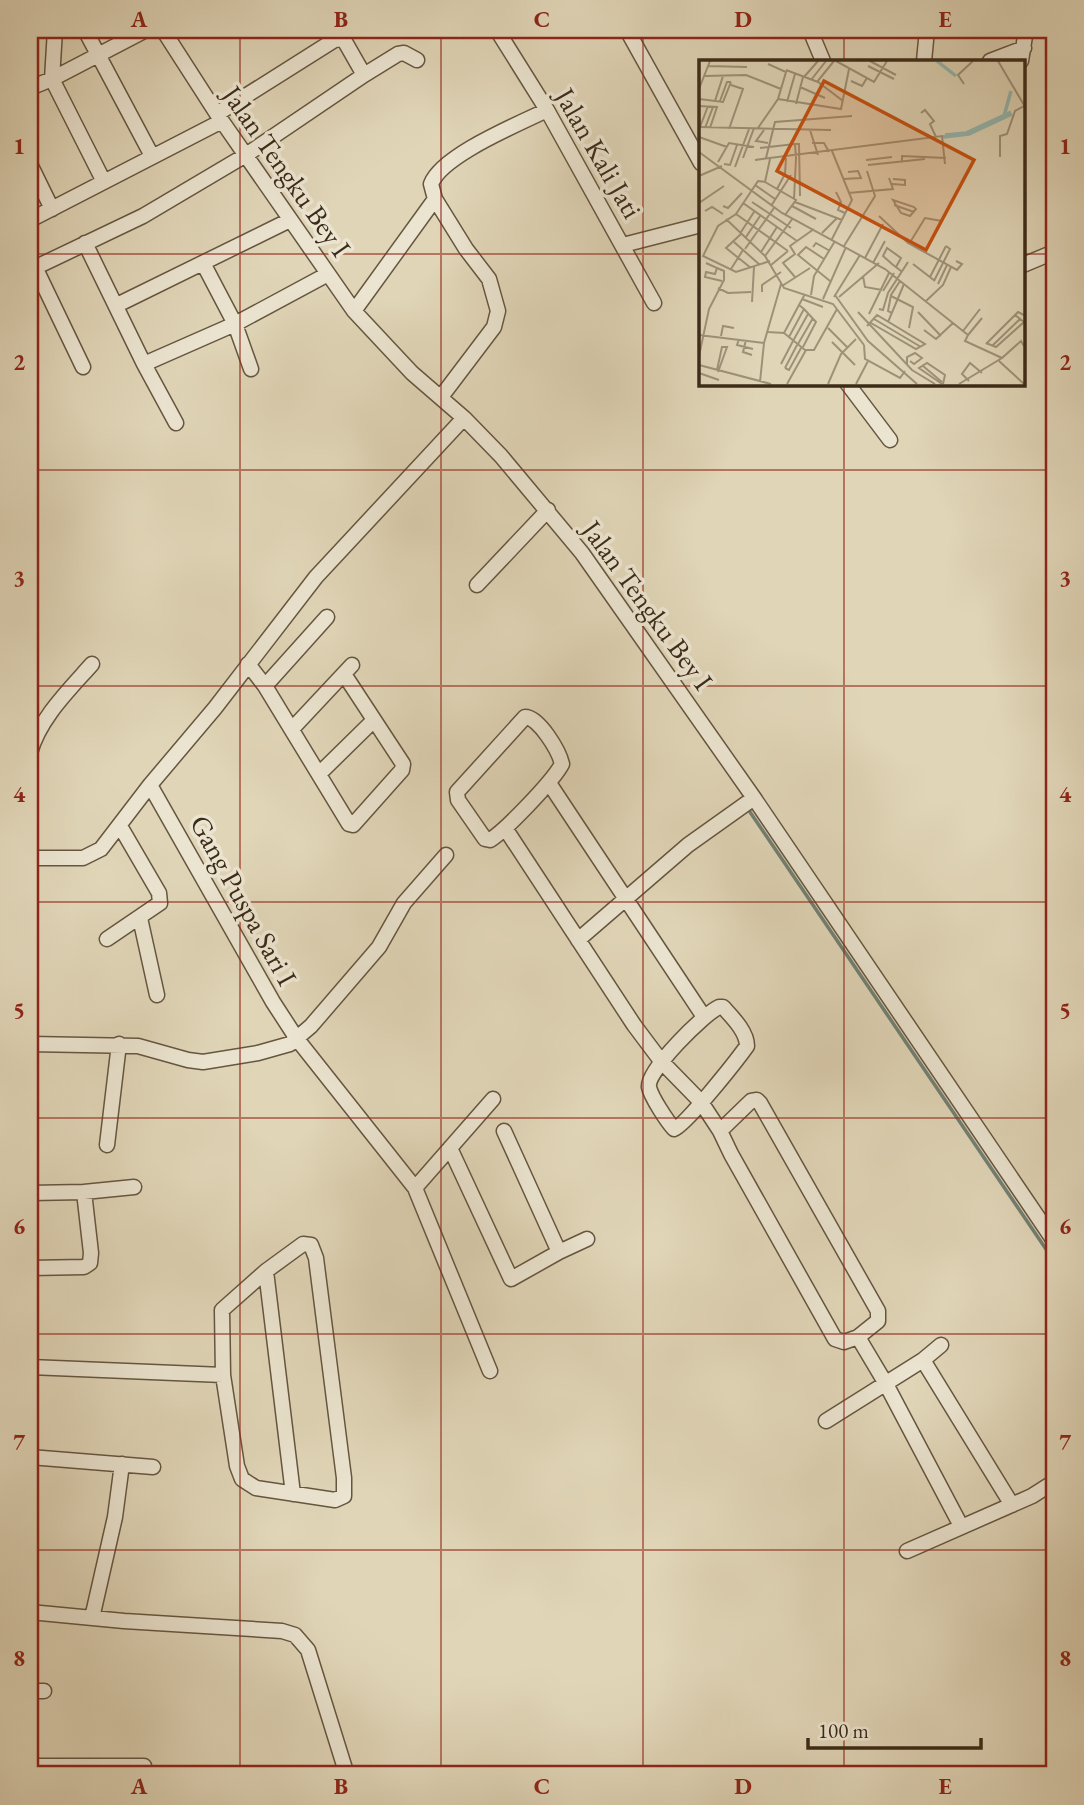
<svg xmlns="http://www.w3.org/2000/svg" width="1084" height="1805" font-family="'EB Garamond',serif">
<style>
.lines{fill:none;stroke-linecap:round;stroke-linejoin:round}
.stream{stroke:#718074;stroke-width:3.5}
.street-casing{stroke:#655640;stroke-width:17}
.street{stroke:#ebe4d0;stroke-width:14}
.grid{fill:none;stroke:#8f2418;stroke-width:2;stroke-opacity:0.55}
.labels{text-anchor:middle;dominant-baseline:central;stroke-width:7;stroke-linejoin:round;paint-order:stroke}
.street-label{font-size:28px;fill:#3c2b19;stroke:#ebe4d0}
.inset-river{fill:none;stroke:#94b8b0;stroke-width:3.5}
.inset-road{fill:none;stroke:#9e9178;stroke-width:2}
.view{fill:#c6500f;fill-opacity:0.15;stroke:#c6500f;stroke-width:3.5}
.inset-edge{fill:none;stroke:#3c2b19;stroke-width:3.5}
.neatline{fill:none;stroke:#8f2418;stroke-width:2.5}
.grid-label{font-size:23px;text-anchor:middle;font-weight:bold;fill:#8f2418}
</style>
<rect width="100%" height="100%" fill="#e0d5b7"/>
<filter id="stains"><feTurbulence type="fractalNoise" baseFrequency=".00286" numOctaves="4"/><feColorMatrix values="0 0 0 0 .2 0 0 0 0 .09 0 0 0 0 .02 0 0 0 .5 -.17"/></filter>
<radialGradient id="worn" r=".72"><stop offset=".6" stop-color="#630" stop-opacity="0"/><stop offset="1" stop-color="#630" stop-opacity=".3"/></radialGradient>
<g class="lines">
<path class="stream" d="M750,812l304,449"/>
<g class="street-casing">
<path id="street" d="M55,30l-3,49 51,101
M85,30l67,126
M163,30l54,84 137,197 58,62 52,45 37,38 81,97 172,245 300,443
M497,30l50,80 107,193
M627,30l74,133
M810,30l13,31
M924,61l3,-31
M990,61l34,-13
M1021,61l5,-31
M364,75l34,-21 6,-1 13,7
M30,88l22,-9 94,-49
M30,164l22,45
M435,199l31,50 23,30 9,32 -4,16 -53,70
M30,220l192,-99
M85,243l59,121 32,59
M623,245l78,-20
M203,263l32,61 16,45
M1023,265l31,-13
M35,267l48,100
M30,270l113,-54 103,-61 118,-80 -20,-35 -8,-1 -119,75
M117,305l173,-85
M354,311l81,-112 -4,-15c11,-29 88,-60 116,-74
M144,364l91,-40 93,-50
M847,383l43,57
M477,585l71,-75
M248,664l17,22 84,138 4,1 49,-55 1,-6 -59,-90
M265,686l62,-69
M525,717c14,0 34,34 37,47 -9,17 -56,66 -72,76l-5,-1 -27,-39 -1,-8z
M292,729l60,-64
M30,753c9,-34 39,-63 62,-89
M319,774l55,-54
M549,783l155,234
M150,785l123,217 24,37 118,149 78,-89
M505,828l129,197 27,36 40,41 19,29 11,23 104,185 9,3 14,-5
M30,858h53l18,-9 49,-64 65,-77 101,-131 148,-159
M140,918l17,77
M107,939l53,-36 -1,-10 -39,-67
M578,940l110,-95 66,-47
M719,1007h4c10,11 24,25 24,39 -10,14 -62,80 -73,83 -7,-8 -23,-32 -25,-42 -3,-16 56,-74 70,-80z
M30,1044l108,2 50,14 15,2 55,-9 32,-9 21,-18 68,-79 25,-44 42,-48
M720,1131l31,-30 6,-1 3,3 118,208v10l-20,16 28,47 75,142
M107,1145l12,-101
M450,1148l61,131 48,-27 -55,-121
M415,1188l75,183
M30,1193l54,-1 50,-5
M303,1244l8,1 5,13 28,220v18l-9,4 -79,-12 -14,-9 -5,-13 -14,-91 -1,-65 44,-39z
M559,1252l28,-13
M30,1268l54,-1 6,-4 1,-10 -7,-61
M266,1271l27,223
M923,1360l89,145
M30,1367l193,8
M826,1421l97,-61 18,-15
M30,1457l123,10
M907,1551l125,-55 22,-14
M30,1612l94,9 158,10 13,4 13,15 39,125
M92,1618l23,-101 7,-53
M30,1691h14
M30,1766h114"/>
</g>
<use href="#street" class="street"/>
</g>
<path class="grid" d="M240,30v1745M441,30v1745M643,30v1745M844,30v31M30,254h671M1023,254h31M844,383v1392M30,470h1024M30,686h1024M30,902h1024M30,1118h1024M30,1334h1024M30,1550h1024"/>
<g class="labels">
<g class="street-label">
<text transform="translate(599 153) rotate(60)">Jalan Kali Jati</text>
<text transform="translate(287 171) rotate(55)">Jalan Tengku Bey I</text>
<text transform="translate(648 605) rotate(54)">Jalan Tengku Bey I</text>
<text transform="translate(244 900) rotate(61)">Gang Puspa Sari I</text>
</g>
</g>
<g transform="translate(699 60)">
<rect width="326" height="326" fill="#e0d5b7"/>
<path class="inset-river" d="M238,1l19,15M305,56l7,-25M246,75l21,-2 45,-21M244,77l26,-3 43,-20"/>
<path class="inset-road" d="M137,1l38,21 13,-21M171,1l26,14M299,1l26,44M9,6l39,1M169,6l26,13M87,10l32,12 25,19M6,16l41,-1 35,14M105,17l14,-16M112,20l15,-19M152,21l11,5 5,-8M118,22l17,-21M265,24l-6,-9 15,-14M101,27l25,11M0,29l11,-28M0,39l24,3 8,-20M79,39l63,10 8,-40M16,41l8,-25M21,41l7,-19h4M88,42l8,-28M97,44l7,-27M0,46l18,1 -7,21M222,53l4,-3 9,11 -4,3 6,13M0,67l132,3M1,67l8,-21M6,68l8,-21M59,68l20,-29 8,-27 -18,-8M30,69l14,-40 -12,-4M65,70l-8,11 12,2M111,70l8,25M0,77l28,10M113,83h12l5,9M61,88l35,-4M133,91l20,49 -20,39M0,92l83,61 103,56 83,66 -3,6 37,17 19,-17 3,5M301,97v-21l7,-2 8,-23 9,-5M44,98l11,-30M67,98l9,-36 77,-6M97,98l-1,-14h4l1,52M71,99l-5,23 -7,-1 -22,33 -18,12 -15,30 33,16 34,-11M56,100l187,-24 3,28M167,100l26,-3M203,101v-5l44,2M19,102l11,-19 25,4M25,104l6,1 7,-20M169,105l57,-6M36,107l14,-38M0,116l23,-10M144,119l18,-1 -3,-7 -10,1M66,122l31,18 -11,15M193,124l13,1v-5l-12,-1M56,125l20,14M78,129l8,-15 1,-16M137,132l5,10 -3,8 7,3M149,133l45,-4 -4,-11M95,139l2,-41M194,140l21,7 2,2 -6,7 -9,-3zM53,142l39,26M96,142l47,18M0,143l25,-17M44,143l54,38M195,145l20,7M24,146l5,2 14,-15M72,146l20,-31M93,146l24,13M6,151l7,-4 11,7M37,154l52,37M180,156l29,27 49,27 5,-6 -6,-3M27,159l39,37 19,32 49,16 31,41M42,172l13,-20M43,173l-16,15 25,20M123,173l15,-15M47,177l14,-21M35,182l26,23M210,184l16,-26 17,3M145,186l31,-50 -8,-25M114,187l3,-4 14,8M46,189l29,-41M62,192l16,-25M66,196l28,-38M166,198l18,-34M125,199l-18,-12 -8,8 32,26M7,203l11,5 -2,6 -9,-2 -1,5 17,4M174,203l12,-22M214,204l22,17M72,205l17,-14M197,207l5,-9 -14,-10 -4,8 9,8 9,7M32,209l12,-19M164,216l2,11 17,3M96,217l-12,-14 12,-9 -5,-8 24,-17M231,217l16,-31M235,221l16,-32 -4,-3M239,224l9,-19M83,226l28,-18M19,228l10,5 23,-1M184,231l11,-18M63,232v-7l19,-13M112,235l3,-19 21,-35M136,235l33,46 49,43M192,236l22,11 -4,21M135,237l26,-42M140,237l40,-34M103,239l21,8M124,239l23,-52M227,241l17,-16 8,-18M53,242l2,-35M180,249l4,1 5,-17 20,-31M159,252l54,58 23,14M219,252l23,24M193,253l-4,-2 3,-16 9,-14M170,254l20,-41M175,259l47,28M189,262l16,-38M168,266l10,-11 48,29 -9,5 -45,-26M129,268l19,19M225,270l12,9 17,-16M264,271l17,-22M69,272l16,1 21,17h9l23,-41M85,273l15,-28M0,275l65,8M269,275l14,-17M22,276l2,-10 11,2M90,277l15,-28 -5,-4 6,-11M40,279l-2,6 16,4M47,280l-3,12 9,3M94,281l15,-27M133,282l23,23M287,283l10,4 28,-25 -9,-7M99,284l15,-26M287,284l32,-32 6,3M165,285l1,14 35,19 5,-7M293,286l28,-27M104,287l13,-25 -12,-13M0,296l10,-47 15,-29v-9l-7,-3M300,301l25,23M82,304l12,-23M0,305l72,19M208,305v-8l8,-4 7,5 -8,6 -4,-3M224,306l19,16M86,308l4,2 12,-22M86,308l12,-23M18,310l5,-23h5l-9,25M0,313l20,7M270,321l-7,-7 8,-11 12,10M61,322l4,-39 17,-59M88,324l19,-34M129,324l13,-30 15,-15M157,324l12,-23M243,324l-23,-16 8,-5 18,12 -2,9M260,324l43,-26"/>
<path class="view" d="M125,21l150,79 -48,90 -149,-79z"/>
<rect width="326" height="326" class="inset-edge"/>
</g>
<rect width="1084" height="1805" fill="none" stroke="#e0d5b7" stroke-width="77"/>
<path d="M808 1738v10h173v-10" fill="none" stroke="#3c2b19" stroke-width="3.5"/>
<text x="818" y="1738" font-size="21" fill="#3c2b19" stroke="#ebe4d0" stroke-width="5" paint-order="stroke">100 m</text>
<rect x="38" y="38" width="1008" height="1728" class="neatline"/>
<g class="grid-label">
<text x="139" y="27">A</text>
<text x="341" y="27">B</text>
<text x="542" y="27">C</text>
<text x="743" y="27">D</text>
<text x="945" y="27">E</text>
<text x="19" y="154">1</text>
<text x="1065" y="154">1</text>
<text x="19" y="370">2</text>
<text x="1065" y="370">2</text>
<text x="19" y="586">3</text>
<text x="1065" y="586">3</text>
<text x="19" y="802">4</text>
<text x="1065" y="802">4</text>
<text x="19" y="1018">5</text>
<text x="1065" y="1018">5</text>
<text x="19" y="1234">6</text>
<text x="1065" y="1234">6</text>
<text x="19" y="1450">7</text>
<text x="1065" y="1450">7</text>
<text x="19" y="1666">8</text>
<text x="1065" y="1666">8</text>
<text x="139" y="1794">A</text>
<text x="341" y="1794">B</text>
<text x="542" y="1794">C</text>
<text x="743" y="1794">D</text>
<text x="945" y="1794">E</text>
</g>
<rect width="100%" height="100%" filter="url(#stains)"/>
<rect width="100%" height="100%" fill="url(#worn)"/>
</svg>
